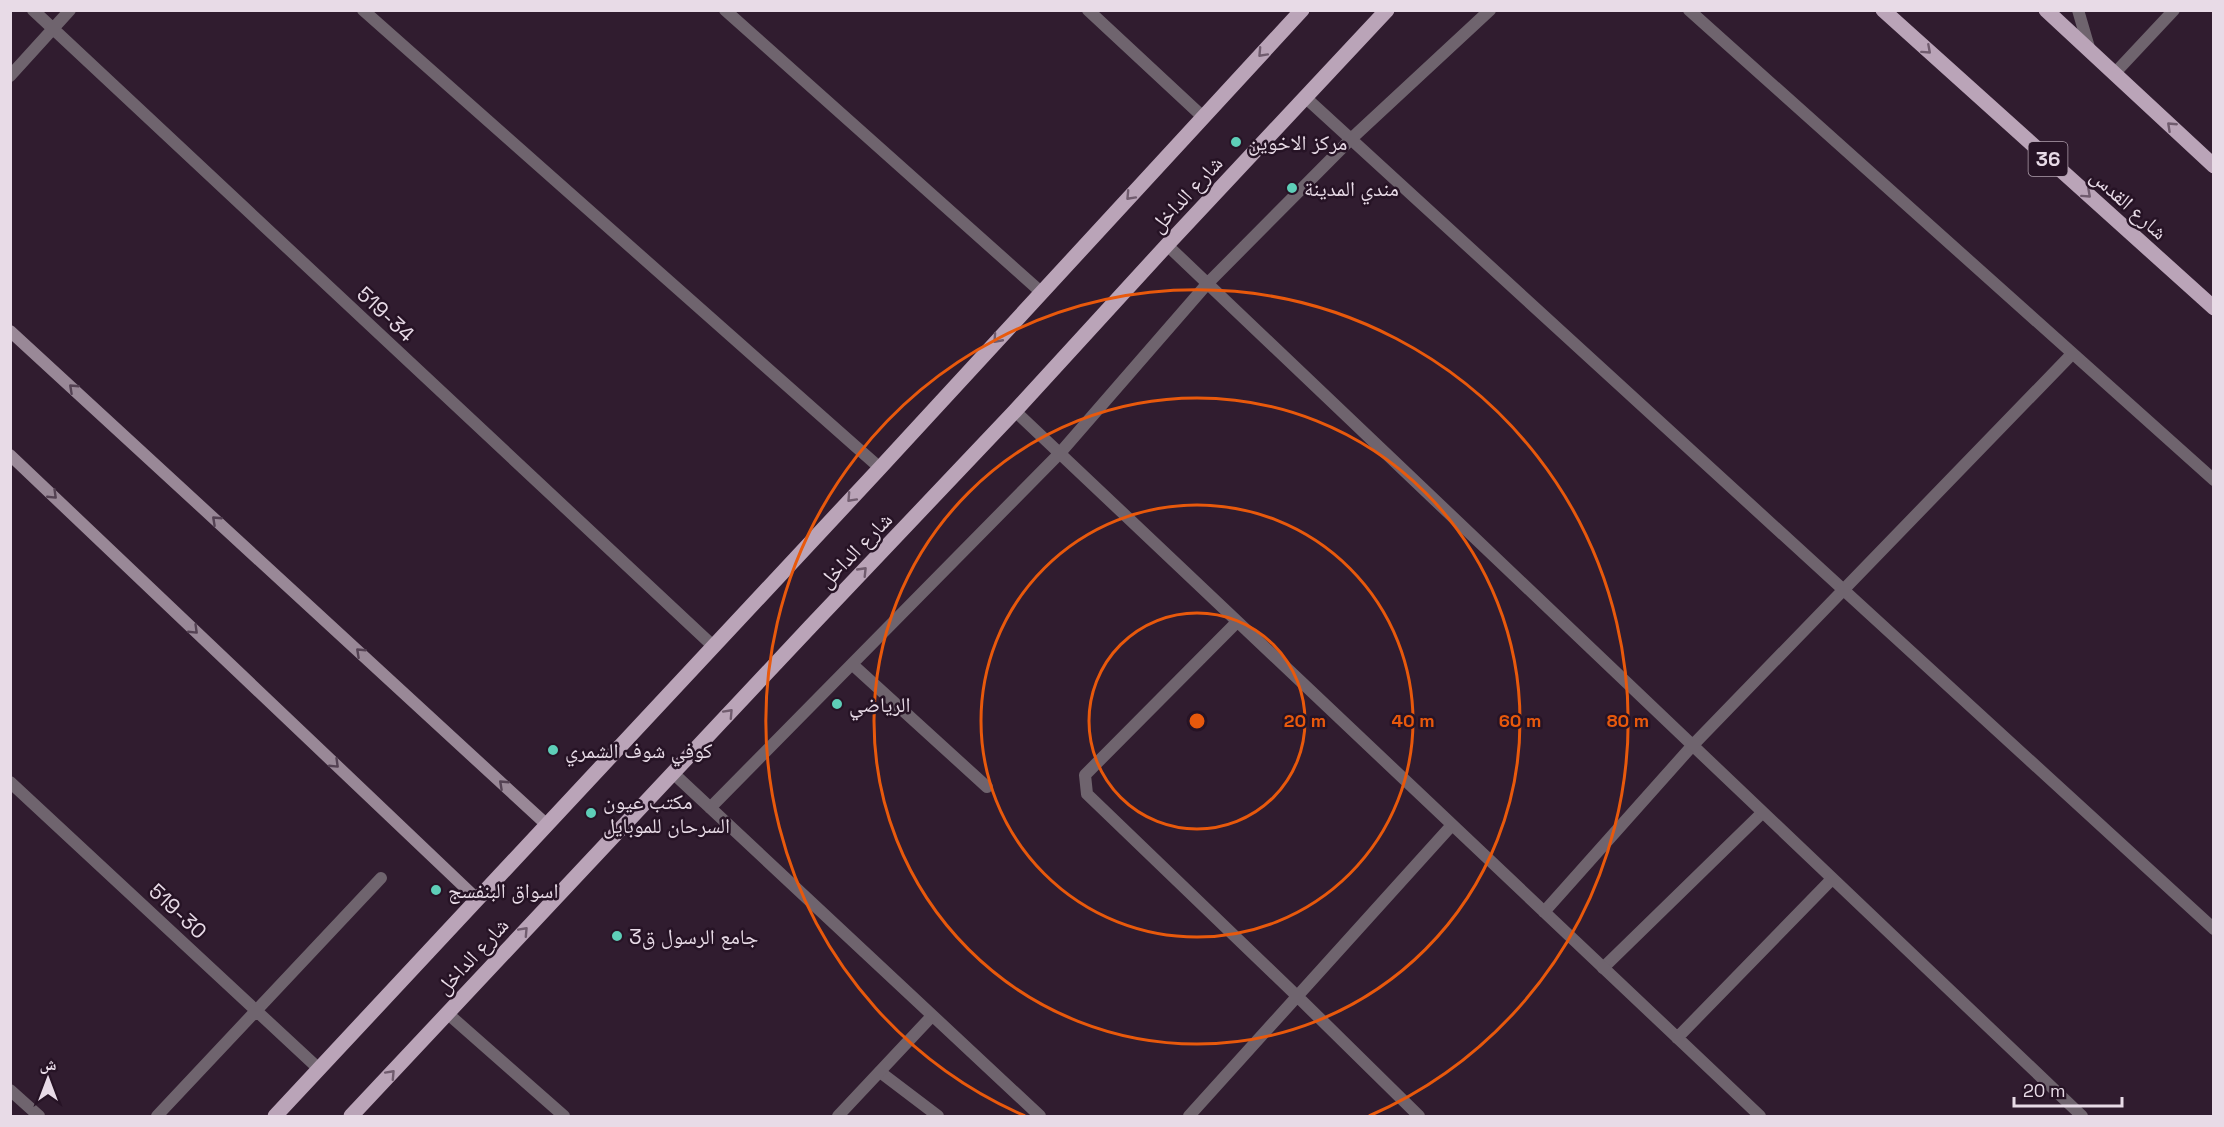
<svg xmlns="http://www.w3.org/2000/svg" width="2224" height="1127" font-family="'Space Grotesk','Noto Naskh Arabic',sans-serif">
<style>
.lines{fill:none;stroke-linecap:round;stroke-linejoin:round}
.lane{stroke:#6f646e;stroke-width:12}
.street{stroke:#6f646e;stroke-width:12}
.secondary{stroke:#998897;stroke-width:12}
.primary{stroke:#baa4b8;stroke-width:15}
.oneway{stroke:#705c6e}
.oneway2{stroke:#544253}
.ring{fill:none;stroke:#e8590c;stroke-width:3}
.poi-dot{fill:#5eceb8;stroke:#261325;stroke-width:2}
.labels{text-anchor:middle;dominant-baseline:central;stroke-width:5;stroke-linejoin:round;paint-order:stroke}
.shield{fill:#261325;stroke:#ae9fad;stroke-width:1.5}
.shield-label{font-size:20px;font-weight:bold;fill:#e8dbe7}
.poi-label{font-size:21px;fill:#e8dbe7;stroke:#261325;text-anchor:start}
.street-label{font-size:21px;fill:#e8dbe7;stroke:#261325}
.centre{fill:#e8590c;stroke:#261325;stroke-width:3}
.ring-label{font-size:18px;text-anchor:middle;font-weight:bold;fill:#e8590c;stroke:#261325;stroke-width:5;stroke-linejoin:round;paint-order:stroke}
</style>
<rect width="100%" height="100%" fill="#301c2f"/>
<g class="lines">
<path class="lane" d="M2078,10l12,41
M1603,968l159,-155
M880,1072l58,44"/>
<path class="street" d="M33,10l679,635
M363,10l517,458
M725,10l316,282
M1088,10l115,107
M1689,10l525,470
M2114,74l60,-64
M10,76l60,-66
M1306,98l908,831
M1167,245l915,871
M1015,411l745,705
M1237,622l-152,153 2,19 210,202 122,120
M853,665l134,122
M673,773l367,343
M10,782l309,287
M710,808l350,-355 147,-169 144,-145 139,-129
M1544,912l148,-166 380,-392
M447,1013l117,103
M1677,1038l155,-159
M10,1090l29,26
M157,1116l224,-238
M838,1116l94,-100
M1189,1116l263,-291"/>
<path class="secondary" d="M10,331l536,493
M10,455l467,444"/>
<path class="primary" d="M1883,10l331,298
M2046,10l168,156
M275,1116l605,-648 422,-458
M351,1116l459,-489 205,-216 152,-166 220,-235"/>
</g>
<defs><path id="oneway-chevron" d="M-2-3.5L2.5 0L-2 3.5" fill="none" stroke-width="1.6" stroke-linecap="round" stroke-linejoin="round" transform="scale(1.5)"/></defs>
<g class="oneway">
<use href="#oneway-chevron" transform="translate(1927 50) rotate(42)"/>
<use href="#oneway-chevron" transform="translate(1262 53) rotate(133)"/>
<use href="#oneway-chevron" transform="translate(2171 126) rotate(-137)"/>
<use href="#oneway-chevron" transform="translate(2087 194) rotate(42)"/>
<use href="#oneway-chevron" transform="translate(1130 196) rotate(133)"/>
<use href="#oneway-chevron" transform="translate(997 339) rotate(132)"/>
<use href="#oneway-chevron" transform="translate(851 498) rotate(133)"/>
<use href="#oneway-chevron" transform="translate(863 571) rotate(-46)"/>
<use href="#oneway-chevron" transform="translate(729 713) rotate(-47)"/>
<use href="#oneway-chevron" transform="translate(524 931) rotate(-47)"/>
<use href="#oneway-chevron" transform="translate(391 1074) rotate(-47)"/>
</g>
<g class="oneway2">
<use href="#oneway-chevron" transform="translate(73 388) rotate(-137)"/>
<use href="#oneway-chevron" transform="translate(53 495) rotate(44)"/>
<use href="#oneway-chevron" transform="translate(216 520) rotate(-137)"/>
<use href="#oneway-chevron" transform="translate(194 630) rotate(44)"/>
<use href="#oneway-chevron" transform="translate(360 652) rotate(-137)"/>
<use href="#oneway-chevron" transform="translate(335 764) rotate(44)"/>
<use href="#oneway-chevron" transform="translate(503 784) rotate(-137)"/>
</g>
<g class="ring">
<circle cx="1197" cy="721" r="108"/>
<circle cx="1197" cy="721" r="216"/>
<circle cx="1197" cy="721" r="323"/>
<path d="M1025 1116A431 431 0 1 1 1369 1116"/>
</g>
<g class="poi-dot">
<circle cx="1236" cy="142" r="6"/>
<circle cx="1292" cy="188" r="6"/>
<circle cx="837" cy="704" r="6"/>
<circle cx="553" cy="750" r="6"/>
<circle cx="591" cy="813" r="6"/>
<circle cx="436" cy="890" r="6"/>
<circle cx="617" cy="936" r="6"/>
</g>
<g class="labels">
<rect class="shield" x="2028.5" y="142" width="39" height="34" rx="4.5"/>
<g class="shield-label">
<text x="2048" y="159">36</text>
</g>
<g class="poi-label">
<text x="1248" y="142">مركز الاخوين</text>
<text x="1304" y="188">مندي المدينة</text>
<text x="849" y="704">الرياضي</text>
<text x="565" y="750">كوفي شوف الشمري</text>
<text x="603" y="801">مكتب عيون<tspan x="603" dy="24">السرحان للموبايل</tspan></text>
<text x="448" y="890">اسواق البنفسج</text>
<text x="629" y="936">جامع الرسول ق3</text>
</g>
<g class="street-label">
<text transform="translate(1186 194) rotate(-47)">شارع الداخل</text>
<text transform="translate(2129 204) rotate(42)">شارع القدس</text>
<text transform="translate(386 314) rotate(43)">519-34</text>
<text transform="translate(855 550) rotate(-46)">شارع الداخل</text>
<text transform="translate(178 911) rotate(43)">519-30</text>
<text transform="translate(472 956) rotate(-47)">شارع الداخل</text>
</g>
</g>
<circle cx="1197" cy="721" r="9" class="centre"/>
<g class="ring-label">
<text x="1305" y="727">20 m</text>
<text x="1413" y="727">40 m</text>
<text x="1520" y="727">60 m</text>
<text x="1628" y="727">80 m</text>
</g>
<rect width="2224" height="1127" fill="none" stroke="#e8dbe7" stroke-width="24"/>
<g transform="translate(48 1079)" stroke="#261325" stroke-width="4.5" paint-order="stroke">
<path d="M0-4.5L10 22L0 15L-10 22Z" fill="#e8dbe7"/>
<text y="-9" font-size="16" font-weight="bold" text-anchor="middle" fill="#e8dbe7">ش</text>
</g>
<path d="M2014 1097v9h108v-9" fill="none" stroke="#e8dbe7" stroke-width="3"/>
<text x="2023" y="1097" font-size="18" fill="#e8dbe7" stroke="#261325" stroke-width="4.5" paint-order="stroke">20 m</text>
</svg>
